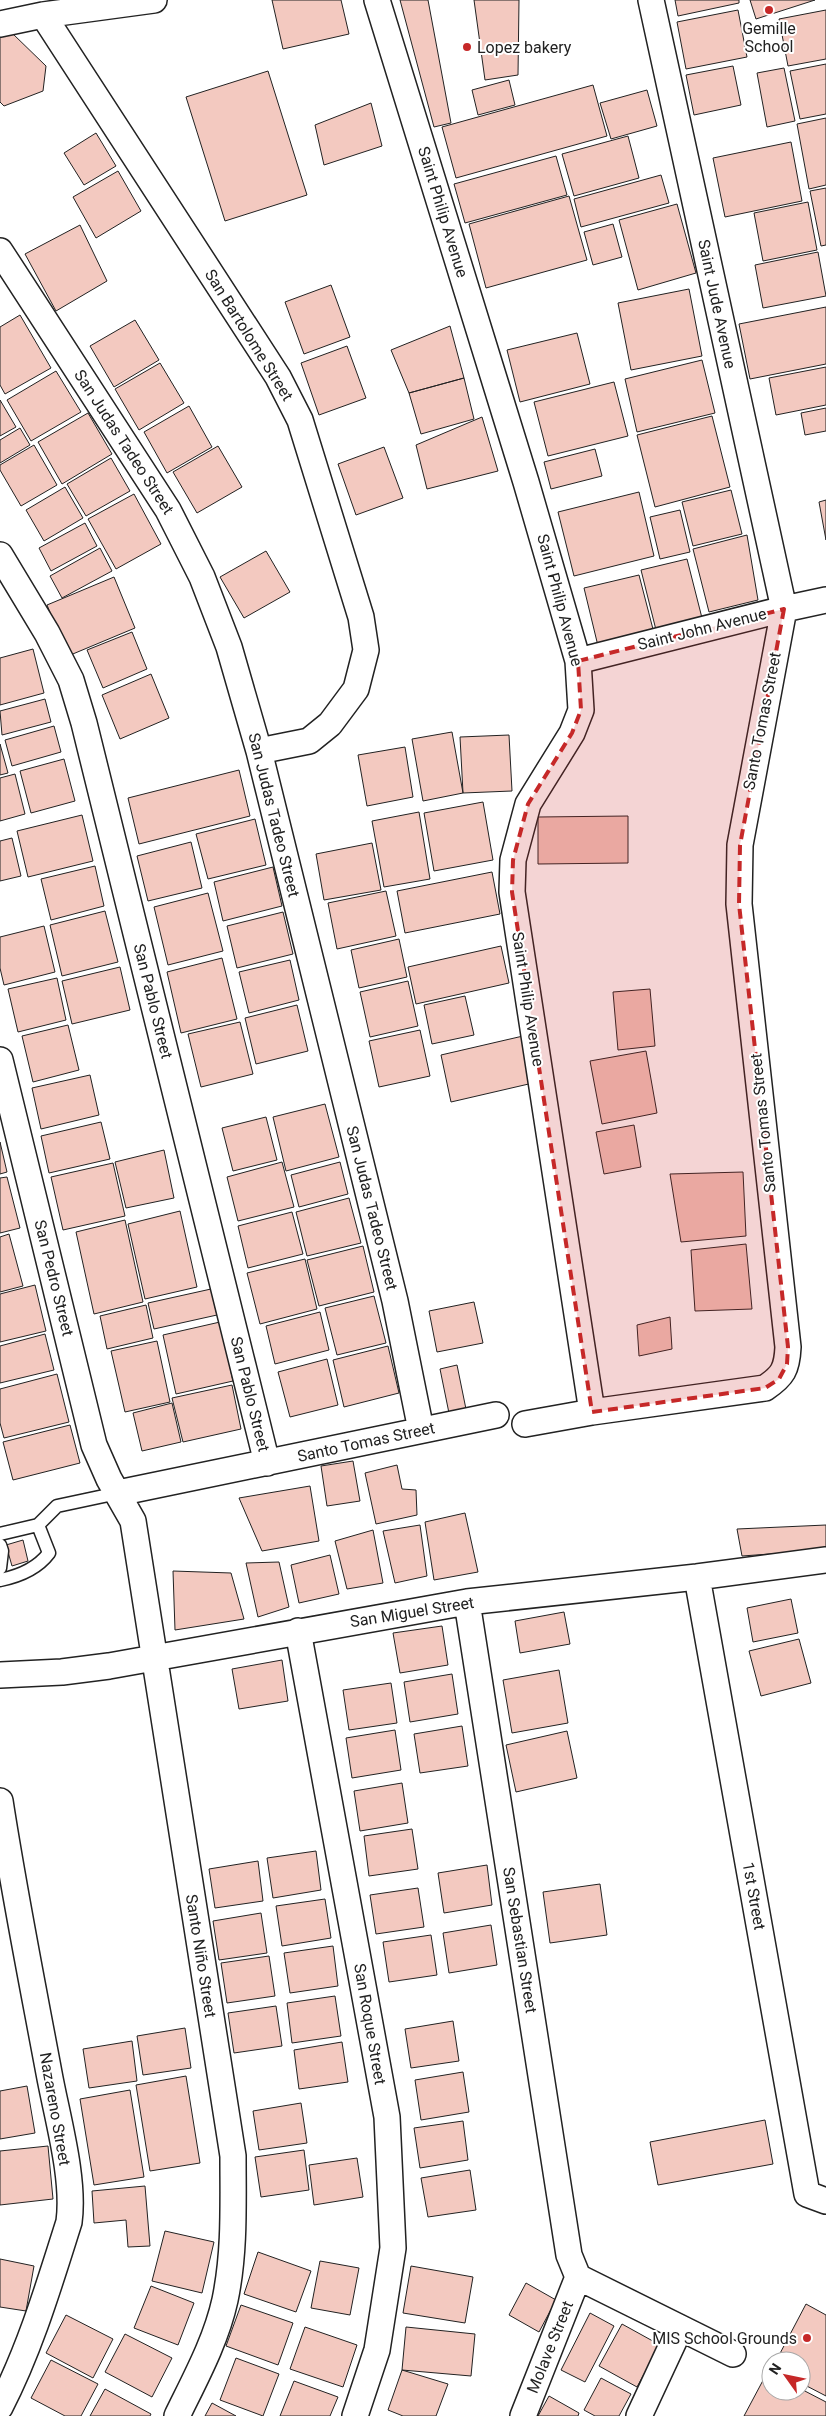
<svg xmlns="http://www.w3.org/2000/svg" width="826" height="2416" font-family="Roboto,sans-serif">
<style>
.building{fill:#f3c9c0;stroke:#222}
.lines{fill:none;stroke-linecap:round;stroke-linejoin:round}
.lane-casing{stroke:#222;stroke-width:15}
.street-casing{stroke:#222;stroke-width:28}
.lane{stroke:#fff;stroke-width:12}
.street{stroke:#fff;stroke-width:25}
.marked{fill:#c62828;fill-opacity:0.2;stroke:#c62828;stroke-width:4;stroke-dasharray:10 6;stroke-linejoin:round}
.poi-dot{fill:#c62828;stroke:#fff;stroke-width:2}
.labels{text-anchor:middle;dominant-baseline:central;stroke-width:4;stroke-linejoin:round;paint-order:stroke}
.poi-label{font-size:16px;fill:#222;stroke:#fff}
.street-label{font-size:16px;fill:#222;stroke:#fff}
</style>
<rect width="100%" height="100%" fill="#fff"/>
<path class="building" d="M272,0h69l8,34 -66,15z
M400,0h28l23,123 -17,4z
M474,0h45l-1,75 -33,5z
M675,0h64v3l-61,13z
M750,0h65l-59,19z
M738,10l9,47 -61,12 -9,-47z
M826,10v49l-38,7 -9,-47z
M12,33l34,33 -3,25 -39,15 -4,-4v-65z
M826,64v50l-26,5 -10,-48z
M733,66l8,39 -47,10 -8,-40z
M784,68l11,53 -28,6 -10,-54z
M268,71l39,124 -82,26 -39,-124z
M509,80l6,25 -37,10 -6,-25z
M593,85l14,51 -151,42 -14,-51z
M647,90l10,36 -46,13 -11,-36z
M371,103l11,43 -58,19 -9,-40z
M826,118v67l-17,4 -12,-65z
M96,133l20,33 -32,19 -20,-32z
M628,136l11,42 -65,18 -12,-42z
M791,142l11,59 -77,16 -12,-59z
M556,156l11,39 -102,28 -11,-39z
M118,171l23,40 -45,27 -23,-41z
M661,175l8,28 -88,24 -7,-28z
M826,188v57l-5,1 -11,-55z
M569,196l18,64 -101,28 -17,-64z
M808,202l9,48 -54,11 -9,-48z
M677,204l19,69 -58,17 -19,-70z
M613,224l9,33 -29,8 -9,-33z
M80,225l27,56 -51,30 -31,-57z
M818,252l8,44 -63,12 -8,-43z
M331,285l19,52 -46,17 -19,-52z
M689,289l13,67 -71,14 -13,-67z
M826,307v57l-76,15 -11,-55z
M20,315l31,53 -46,26 -5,-9v-58z
M135,320l24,40 -45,27 -24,-41z
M450,326l14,52 -55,15 -18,-43z
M577,333l13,51 -70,18 -13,-52z
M347,346l19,52 -47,17 -18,-52z
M702,360l13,53 -78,19 -12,-53z
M160,363l24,40 -45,27 -24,-41z
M826,367v38l-50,10 -7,-37z
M56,371l25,41 -50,29 -24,-41z
M464,378l10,41 -53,15 -12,-41z
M614,382l14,54 -80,20 -14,-54z
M0,400l16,27 -16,9z
M189,406l23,41 -45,26 -23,-41z
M826,408v23l-21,4 -4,-22z
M88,413l24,41 -50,30 -24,-42z
M712,416l18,71 -75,20 -18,-72z
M482,417l16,54 -71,18 -11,-44z
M20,428l10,17 -30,18v-23z
M34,445l23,40 -36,21 -21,-36v-5z
M218,446l24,41 -45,26 -24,-41z
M384,447l19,51 -47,17 -18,-51z
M595,449l7,27 -51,13 -7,-27z
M111,458l19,33 -44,25 -19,-32z
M65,487l18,31 -39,23 -18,-31z
M731,490l11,44 -49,12 -11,-44z
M639,492l15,64 -80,20 -16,-64z
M134,494l27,50 -45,25 -28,-50z
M826,500v40l-7,-38z
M680,510l10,42 -30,7 -10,-42z
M85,523l12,23 -46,25 -12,-23z
M747,535l11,65 -49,12 -16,-63z
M100,548l12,23 -50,27 -12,-22z
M266,551l24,41 -46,26 -24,-41z
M687,559l15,59 -46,12 -15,-60z
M639,575l15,58 -56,13 -14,-58z
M114,577l21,51 -67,28 -21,-51z
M132,632l15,37 -44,19 -16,-38z
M33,649l11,44 -44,12v-47z
M151,674l18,44 -49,21 -18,-44z
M45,699l6,23 -49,13 -2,-24z
M54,726l7,26 -49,14 -7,-26z
M452,732l11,61 -40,8 -11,-62z
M509,735l3,56 -49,2 -3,-56z
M0,744l8,29 -8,2z
M405,747l8,50 -46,9 -9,-51z
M64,759l11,42 -44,12 -11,-42z
M239,770l11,46 -111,28 -11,-46z
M15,774l10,40 -25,7v-43z
M483,802l10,58 -59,11 -10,-58z
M419,812l11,67 -46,8 -12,-66z
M82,815l11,46 -65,16 -11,-46z
M628,816v47l-90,1v-47z
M255,819l11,46 -58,14 -12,-45z
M12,838l9,38 -21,5v-40z
M191,842l11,46 -54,13 -11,-45z
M372,843l9,47 -57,10 -8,-46z
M95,866l9,40 -53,14 -10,-41z
M273,867l9,39 -59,15 -9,-39z
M492,872l8,42 -95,19 -8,-42z
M386,891l10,45 -59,13 -9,-46z
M208,893l15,58 -55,14 -14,-58z
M105,911l13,51 -56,14 -12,-51z
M283,912l10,42 -56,14 -10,-42z
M44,926l11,46 -51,13 -4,-17v-31z
M399,939l8,38 -48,11 -8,-38z
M501,946l8,37 -93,21 -8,-37z
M222,958l15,61 -56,14 -14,-61z
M290,960l9,40 -50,13 -10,-41z
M120,967l10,43 -58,14 -10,-43z
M57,978l9,42 -48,12 -10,-43z
M408,981l10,45 -48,11 -10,-45z
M650,989l5,57 -37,4 -5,-58z
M465,996l9,39 -42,9 -8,-39z
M297,1005l11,46 -52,13 -11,-46z
M240,1022l13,52 -52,13 -13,-53z
M68,1025l11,45 -46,12 -11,-46z
M420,1030l10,46 -51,11 -10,-46z
M523,1036l10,47 -82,19 -10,-47z
M646,1051l11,62 -55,11 -12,-63z
M90,1075l9,40 -58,14 -9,-41z
M325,1104l14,53 -53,14 -13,-54z
M266,1117l11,43 -44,11 -11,-43z
M101,1122l9,37 -61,14 -8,-37z
M634,1125l7,42 -37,7 -8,-42z
M0,1142l7,30 -7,2z
M164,1150l10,48 -48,10 -11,-46z
M282,1162l12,45 -56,14 -11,-44z
M340,1162l8,32 -49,13 -8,-32z
M113,1163l12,53 -62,14 -12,-53z
M743,1172l3,64 -65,6 -11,-68z
M7,1177l13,51 -20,5v-55z
M349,1198l12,45 -54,13 -11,-44z
M180,1211l17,76 -52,12 -17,-75z
M292,1212l11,42 -55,14 -10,-42z
M125,1220l18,82 -49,12 -18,-82z
M9,1234l14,52 -23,6v-55z
M746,1244l6,65 -57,2 -4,-61z
M363,1246l11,46 -55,14 -12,-46z
M305,1259l12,50 -57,15 -13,-51z
M35,1285l11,46 -46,11v-48z
M211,1289l6,26 -63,14 -6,-26z
M374,1296l12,47 -49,12 -12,-47z
M474,1302l9,41 -46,9 -8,-41z
M146,1305l7,33 -46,11 -7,-33z
M320,1312l9,38 -54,14 -9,-38z
M670,1317l2,32 -33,7 -2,-31z
M220,1322l13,59 -57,13 -13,-59z
M45,1334l9,36 -54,13v-37z
M157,1341l13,61 -45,10 -14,-61z
M388,1346l11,47 -55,14 -11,-47z
M327,1359l11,46 -48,12 -12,-45z
M457,1365l10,49 -17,4 -10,-49z
M57,1374l12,48 -65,16 -4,-15v-34z
M232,1385l9,44 -58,13 -11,-44z
M172,1403l9,39 -39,9 -9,-38z
M70,1425l10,38 -67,17 -10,-38z
M353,1461l7,40 -33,5 -6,-40z
M397,1465l5,24 14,1 1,25 -41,9 -11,-51z
M310,1486l9,55 -57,10 -23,-53z
M465,1513l13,59 -44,8 -9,-58z
M420,1525l7,51 -32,7 -12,-52z
M826,1525v25l-84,6 -5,-27z
M373,1530l10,53 -36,6 -12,-48z
M23,1540l5,21 -16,5 -6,-21z
M330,1555l9,39 -40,9 -8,-38z
M279,1562l10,45 -31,10 -12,-54z
M173,1571l58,2 13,46 -69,11z
M791,1599l7,34 -45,9 -6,-34z
M564,1612l6,32 -50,9 -5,-32z
M442,1626l6,39 -48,8 -7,-40z
M799,1639l12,44 -50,13 -12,-45z
M282,1660l6,41 -49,8 -7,-40z
M559,1670l9,53 -56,10 -9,-53z
M452,1674l6,40 -48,8 -6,-40z
M391,1683l6,40 -48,7 -6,-40z
M462,1726l6,40 -48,7 -6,-39z
M395,1730l6,40 -49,8 -6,-40z
M567,1731l10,47 -61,14 -10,-47z
M402,1783l6,40 -48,8 -6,-40z
M412,1829l6,40 -49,7 -5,-40z
M316,1851l5,39 -48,8 -6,-40z
M258,1861l5,40 -48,7 -6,-39z
M487,1865l5,40 -48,8 -6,-40z
M600,1884l7,51 -57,8 -7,-51z
M418,1888l6,39 -48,7 -6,-39z
M325,1899l6,39 -49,8 -6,-40z
M261,1913l6,40 -48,7 -6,-39z
M491,1925l6,40 -48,8 -6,-40z
M431,1935l6,40 -48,7 -6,-40z
M333,1946l5,40 -48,7 -6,-40z
M269,1956l6,40 -48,7 -6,-40z
M335,1996l6,40 -49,7 -5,-40z
M276,2006l6,40 -48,7 -6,-40z
M453,2021l6,40 -48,7 -6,-39z
M185,2028l6,40 -48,7 -6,-39z
M132,2041l5,40 -48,7 -6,-39z
M342,2042l6,40 -49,7 -5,-39z
M463,2072l6,40 -48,8 -6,-40z
M186,2076l14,87 -50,8 -14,-86z
M27,2086l8,47 -35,6v-48z
M130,2090l14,87 -50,8 -14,-86z
M301,2103l6,40 -48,7 -6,-39z
M765,2120l8,44 -115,21 -8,-43z
M463,2121l5,39 -48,8 -6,-40z
M48,2146l5,53 -53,6v-54z
M304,2150l5,40 -48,7 -6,-40z
M357,2158l6,39 -49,8 -5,-40z
M470,2170l6,40 -48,7 -7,-39z
M145,2186l5,60 -22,1 -2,-27 -32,3 -2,-32z
M165,2231l49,11 -12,51 -50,-12z
M258,2252l53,19 -15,41 -52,-18z
M0,2259l34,7 -8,45 -26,-4z
M320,2261l39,7 -9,47 -39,-7z
M411,2266l62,11 -8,46 -62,-10z
M526,2283l30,17 -17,32 -30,-17z
M151,2286l43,17 -16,42 -44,-17z
M806,2304l20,11v81l-25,-13v-22h-25z
M241,2305l52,18 -15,42 -52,-19z
M590,2313l24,13 -29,56 -24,-12z
M66,2315l47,24 -20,39 -47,-25z
M622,2324l38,21 -23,42 -38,-21z
M305,2327l52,18 -14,42 -53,-18z
M406,2327l69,7 -4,42 -69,-6z
M125,2334l47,24 -20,39 -47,-25z
M236,2358l43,16 -16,42 -43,-16z
M51,2360l47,24 -17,32h-16l-34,-18z
M402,2370l46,14 -12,32h-33l-15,-6z
M768,2371l3,2v18h30v-2l25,13v14h-82z
M601,2378l30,16 -12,22h-24l-11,-6z
M294,2381l44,16 -8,19h-50z
M105,2389l46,25 -1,2h-60z
M549,2396l30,17 -1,3h-40z
M212,2403l24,13h-31z"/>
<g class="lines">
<g class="lane-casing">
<path id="lane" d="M0,1534l38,-9 19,-19 61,-13
M0,1545l2,6 -2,17
M0,1580c20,-4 37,-11 49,-27l-11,-28"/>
</g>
<g class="street-casing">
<path id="street" d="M377,0l149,482 52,179 3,49 -9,23 -44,71 -15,56 -1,32 80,520
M43,15l235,362 22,43 61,197 5,33 -10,39 -26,35 -21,17 -50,10
M0,24l43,-9 111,-15
M0,251l168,259 34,67 27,70 30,104 136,550 26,129
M0,555l47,78 24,47 13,43 183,740
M578,661l206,-52 42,-9
M0,1060l94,385 15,34 24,42 100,635c0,48 2,96 -8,144 -9,41 -30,79 -48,116
M525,1424l67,-12 173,-24c18,-12 22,-19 23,-41l-49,-443 1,-59 44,-236 -133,-609
M118,1493l378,-78
M697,1577l110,617 19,7
M467,1602l102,653 9,22
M298,1631l89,486 6,131 -16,102 -22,66
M0,1675l62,-3 47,-6 358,-64 230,-25 129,-17
M0,1801c14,91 32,181 49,272 8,44 26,105 20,149 -20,63 -39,127 -69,185
M578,2277l155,77
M523,2416l55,-139
M639,2416l41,-88"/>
</g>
<use href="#lane" class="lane"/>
<use href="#street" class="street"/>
</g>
<path class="marked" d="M784,609l-44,236 -1,59 49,443 -1,17 -8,15 -14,9 -173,24 -80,-520 1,-32 15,-56 44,-71 9,-23 -3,-49z"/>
<g class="poi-dot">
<circle cx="769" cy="10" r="5"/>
<circle cx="467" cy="47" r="5"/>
<circle cx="807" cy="2338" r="5"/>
</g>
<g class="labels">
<g class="poi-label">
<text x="769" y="28">Gemille<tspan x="769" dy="18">School</tspan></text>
<text x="477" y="47" text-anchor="start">Lopez bakery</text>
<text x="797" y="2338" text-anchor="end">MIS School Grounds</text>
</g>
<g class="street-label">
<text transform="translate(443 212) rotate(73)">Saint Philip Avenue</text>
<text transform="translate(717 304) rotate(78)">Saint Jude Avenue</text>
<text transform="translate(249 335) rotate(58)">San Bartolome Street</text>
<text transform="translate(124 442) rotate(57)">San Judas Tadeo Street</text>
<text transform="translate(560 600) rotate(75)">Saint Philip Avenue</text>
<text transform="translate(702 629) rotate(-14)">Saint John Avenue</text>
<text transform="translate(762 721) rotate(-79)">Santo Tomas Street</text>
<text transform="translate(274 815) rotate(76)">San Judas Tadeo Street</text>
<text transform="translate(528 999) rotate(81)">Saint Philip Avenue</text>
<text transform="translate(153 1001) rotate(76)">San Pablo Street</text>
<text transform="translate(763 1123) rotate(-96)">Santo Tomas Street</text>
<text transform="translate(372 1208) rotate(76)">San Judas Tadeo Street</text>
<text transform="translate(54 1278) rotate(76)">San Pedro Street</text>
<text transform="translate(250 1394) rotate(76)">San Pablo Street</text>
<text transform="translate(366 1442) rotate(-12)">Santo Tomas Street</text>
<text transform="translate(412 1612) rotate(-9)">San Miguel Street</text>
<text transform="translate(754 1896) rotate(80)">1st Street</text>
<text transform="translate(520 1940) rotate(81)">San Sebastian Street</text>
<text transform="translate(201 1956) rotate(81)">Santo Niño Street</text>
<text transform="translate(370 2024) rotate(80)">San Roque Street</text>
<text transform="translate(55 2109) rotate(80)">Nazareno Street</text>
<text transform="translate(550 2347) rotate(-68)">Molave Street</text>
</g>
</g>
<g transform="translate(786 2376) rotate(303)"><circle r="24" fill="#ffffff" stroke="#a7a7a7"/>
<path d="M0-4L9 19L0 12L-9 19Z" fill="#c62828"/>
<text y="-8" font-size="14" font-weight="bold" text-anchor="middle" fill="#222222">N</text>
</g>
</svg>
